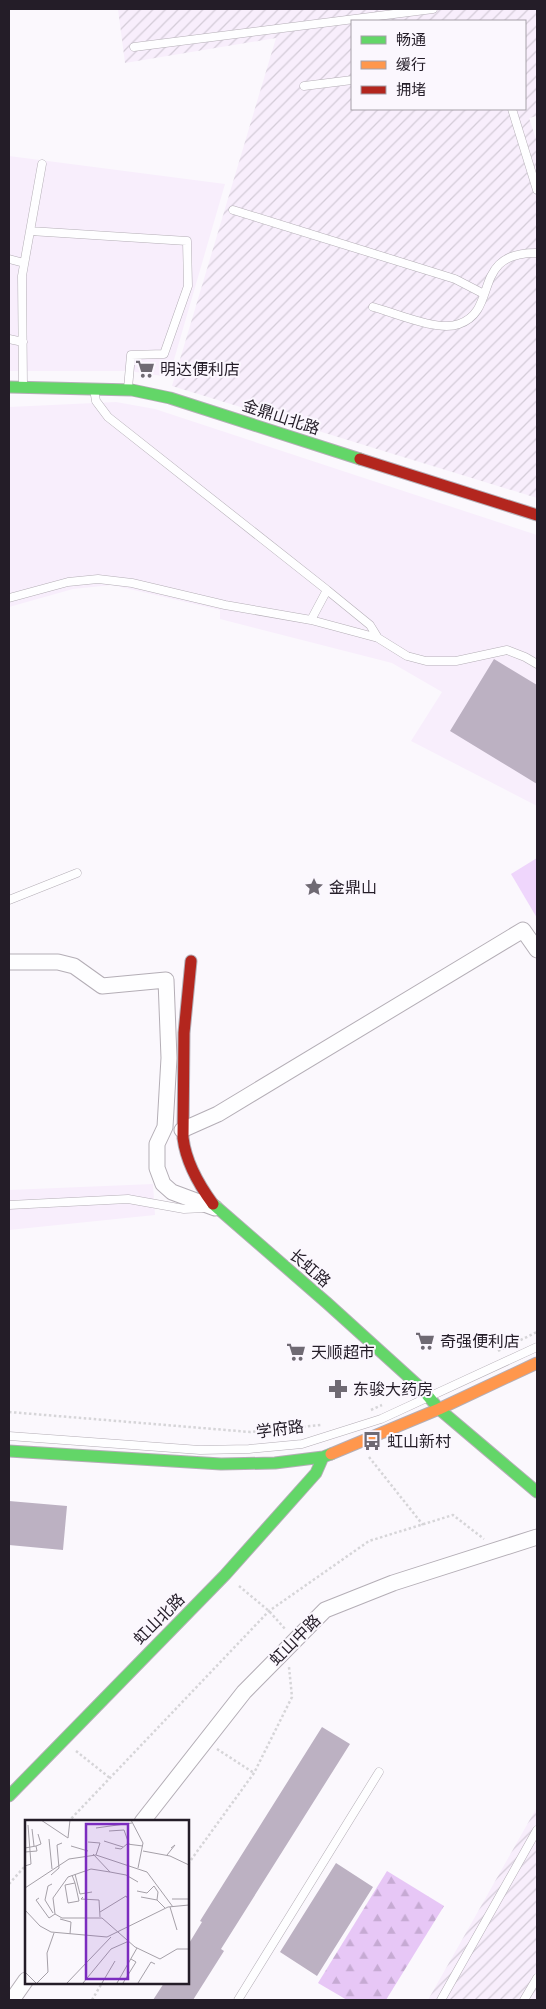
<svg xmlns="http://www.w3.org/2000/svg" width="546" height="2009" font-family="'DM Sans','Noto Sans SC',sans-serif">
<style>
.built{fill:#f8eefc}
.industrial{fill:url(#industrial-furrows);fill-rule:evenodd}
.forest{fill:url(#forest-firs)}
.pitch{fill:#efd6fc}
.building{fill:#bcb1c2}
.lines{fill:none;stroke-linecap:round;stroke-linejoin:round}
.lane-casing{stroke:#b4aeb6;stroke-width:9}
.street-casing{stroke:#b4aeb6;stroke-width:17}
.fast-casing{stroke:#b4aeb6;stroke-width:13}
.slow-casing{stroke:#b4aeb6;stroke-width:13}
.jam-casing{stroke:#b4aeb6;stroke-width:13}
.path{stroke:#d6d5d8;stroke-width:2.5;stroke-dasharray:2.5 2.5;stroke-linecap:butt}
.lane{stroke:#fefeff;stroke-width:8}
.street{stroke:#fefeff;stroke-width:15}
.fast{stroke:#63d668;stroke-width:11}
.slow{stroke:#ff974d;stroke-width:11}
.jam{stroke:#b3261e;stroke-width:11}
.labels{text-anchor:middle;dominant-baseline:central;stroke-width:4;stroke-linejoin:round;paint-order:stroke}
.poi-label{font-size:16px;fill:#241d28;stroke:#fbf7fe;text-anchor:start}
.street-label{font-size:16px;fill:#241d28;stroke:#fbf7fe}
.inset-road{fill:none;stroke:#a5a0a8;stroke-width:1}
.view{fill:#7b2cbf;fill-opacity:0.15;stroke:#7b2cbf;stroke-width:2.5}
.inset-edge{fill:none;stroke:#241d28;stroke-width:2.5}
</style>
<defs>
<pattern id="industrial-furrows" width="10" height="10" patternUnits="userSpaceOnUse" patternTransform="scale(1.25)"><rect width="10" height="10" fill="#f8eefc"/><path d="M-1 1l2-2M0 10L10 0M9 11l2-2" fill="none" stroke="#d4ccd8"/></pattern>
<pattern id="forest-firs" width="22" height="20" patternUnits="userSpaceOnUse" patternTransform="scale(1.25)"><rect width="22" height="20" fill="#e7c7f6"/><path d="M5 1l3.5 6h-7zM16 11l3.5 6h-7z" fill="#c6aad3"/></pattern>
</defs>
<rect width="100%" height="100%" fill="#fbf8fd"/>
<path class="built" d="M9,156l216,28 -56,193 -40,-6h-120z
M116,402l39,7 382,126v271l-126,-65 31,-49 -50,-29 -172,-44v-9l-108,-25 -39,4 -64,18v-200z
M153,1184l2,31 -146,15v-40z"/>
<path class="industrial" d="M118,9h419v107l-8,2 8,24v356l-365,-112 104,-348 -151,25zM352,21h173v88h-173z
M537,1807v193h-109z"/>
<path class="forest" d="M387,1871l57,35 -58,94h-39l-29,-17z"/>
<path class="pitch" d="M537,858v60l-26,-44z"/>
<path class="building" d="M494,659l43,26v99l-87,-53z
M9,1501l58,5 -4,44 -54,-5z
M322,1727l28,17 -129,205 3,2 -31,49h-40l11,-17h24v-38l14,-23 -2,-1z
M336,1863l37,24 -56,89 -37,-24z"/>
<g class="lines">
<g class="lane-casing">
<path id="lane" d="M134,47l299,-38
M304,86l48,-6
M512,109l25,81
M233,210l222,69 29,15
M30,231l157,10 1,45 -24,68 -33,1 -3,33
M9,259l15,4
M373,307c22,6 65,25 86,17 41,-14 11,-72 78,-71
M9,339l14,3
M23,386l-1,-110 20,-112
M327,590l43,35 8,13
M9,598l59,-16 30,-3 34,4 93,22 86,15 16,-30 -219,-173 -12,-16 -2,-12
M311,620l67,18 29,18 19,5h30l51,-11 18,7 12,7
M9,900l68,-27
M9,1205l119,-6 56,10 21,-1
M9,1436l191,14 49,-1 53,-5 79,-25 156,-72
M238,2000l141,-228
M441,2000l96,-170
M524,2000l13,-22"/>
</g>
<g class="street-casing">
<path id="street" d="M9,962h49l16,4 28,20 64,-6 3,78 -4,69 -8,17v24l6,16 9,8 43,16
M182,1130l36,-16 305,-184 14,20
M142,1822l102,-130 81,-82 68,-27 144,-46
M12,2000l14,-20"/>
</g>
<g class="fast-casing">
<path id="fast" d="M9,387l123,3 38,8 190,61
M213,1204l114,99 95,86 17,20 98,83
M9,1451l212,13 54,-1 48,-6 8,-3
M9,1796l216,-221 91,-102 7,-16"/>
</g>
<g class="slow-casing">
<path id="slow" d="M331,1454l108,-45 98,-46"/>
</g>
<g class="jam-casing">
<path id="jam" d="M360,459l177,56
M191,961l-7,72 -1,105c3,24 16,47 30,66"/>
</g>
<path class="path" d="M498,1351l39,-19
M371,1410l11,-5
M9,1412l241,20 71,-7
M369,1457l54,68
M239,1586l30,25 17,19
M217,1749l37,24
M76,1751l34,27
M68,1822l201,-211 100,-70 84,-26 31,24
M188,1864l66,-91 38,-76 -3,-30
M9,1884l17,-19
M92,2000l10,-17"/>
<use href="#lane" class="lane"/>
<use href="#street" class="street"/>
<use href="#fast" class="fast"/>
<use href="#slow" class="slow"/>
<use href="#jam" class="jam"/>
</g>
<defs>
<g id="supermarket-bare" transform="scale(1.5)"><path d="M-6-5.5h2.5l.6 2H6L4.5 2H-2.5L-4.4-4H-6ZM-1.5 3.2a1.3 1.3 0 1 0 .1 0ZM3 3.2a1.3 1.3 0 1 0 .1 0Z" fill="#6f6a73" stroke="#fbf7fe" stroke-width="2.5" paint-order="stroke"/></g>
<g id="sight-bare" transform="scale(1.5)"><path d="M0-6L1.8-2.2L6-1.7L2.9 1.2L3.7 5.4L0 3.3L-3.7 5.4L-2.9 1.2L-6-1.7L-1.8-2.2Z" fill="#6f6a73" stroke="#fbf7fe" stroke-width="2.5" paint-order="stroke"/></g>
<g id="pharmacy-bare" transform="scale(1.5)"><path d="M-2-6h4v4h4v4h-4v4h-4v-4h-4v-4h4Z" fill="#6f6a73" stroke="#fbf7fe" stroke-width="2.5" paint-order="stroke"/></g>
<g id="bus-bare" transform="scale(1.5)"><path d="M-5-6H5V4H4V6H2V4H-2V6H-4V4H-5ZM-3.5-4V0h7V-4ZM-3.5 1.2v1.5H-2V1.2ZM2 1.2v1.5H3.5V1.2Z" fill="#6f6a73" stroke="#fbf7fe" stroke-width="2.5" paint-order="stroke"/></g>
</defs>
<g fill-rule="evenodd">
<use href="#supermarket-bare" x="145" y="369"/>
<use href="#sight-bare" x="314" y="887"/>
<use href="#supermarket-bare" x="425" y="1341"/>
<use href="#supermarket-bare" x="296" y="1352"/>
<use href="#pharmacy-bare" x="338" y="1389"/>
<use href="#bus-bare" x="372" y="1441"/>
</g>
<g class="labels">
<g class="poi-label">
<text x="160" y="369">明达便利店</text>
<text x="329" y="887">金鼎山</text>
<text x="440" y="1341">奇强便利店</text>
<text x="311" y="1352">天顺超市</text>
<text x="353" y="1389">东骏大药房</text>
<text x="387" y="1441">虹山新村</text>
</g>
<g class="street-label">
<text transform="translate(281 417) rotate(18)">金鼎山北路</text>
<text transform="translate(310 1268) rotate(41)">长虹路</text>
<text transform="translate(280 1429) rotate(-7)">学府路</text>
<text transform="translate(159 1619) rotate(-45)">虹山北路</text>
<text transform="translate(295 1640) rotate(-45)">虹山中路</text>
</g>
</g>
<g transform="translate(25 1820)">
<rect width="164" height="164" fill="#fbf8fd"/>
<path class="inset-road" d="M16,0l27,18 2,-18M106,0l12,23 -5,25M71,8l36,-5M7,9l2,17M84,11l15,-1 5,14M24,19l3,30M79,21l19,6M63,22l12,1 -4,12M11,26l5,-2 -3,-10M46,26l17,5M0,28l11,-2 1,5 -12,1M90,28l6,1 6,-5 16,2M118,31l27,5 19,9M142,35l8,-10 -4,3M0,46l6,-2 -3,-39M85,52l16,3 12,7M50,54l5,20 12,-2M26,55l8,-7 -2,-23 5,-2M47,55l3,8 4,18 -11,2 -3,-18 10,-2M27,64l-4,2 -3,14 8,13M0,68l44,-29 27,-4 51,17 26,35M112,71l10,2 7,-7 4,6 -1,8M58,77l-2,2 18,1 1,17M116,77l16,3 8,8M14,78l-3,2 13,18 6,-4M147,79h17M145,87l7,23M0,90l15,16 11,6 56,5 61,-30 21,-2M75,92l26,-16 2,3M30,94l7,4h40l33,29 25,12 17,-10h12M30,94l-2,-16 15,-21 23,-8 19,3 -17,-18M35,99l11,3 -1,12M0,152l11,11M12,163l11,-11 -1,-19 7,-20M42,163l44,-46M58,163l28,-34 18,-8M77,163l13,-22M92,163l20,-35M98,163l13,-21 -5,-3M113,163l13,-21 4,2"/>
<path class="view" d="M61,4h42v155h-42z"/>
<rect width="164" height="164" class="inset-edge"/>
</g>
<rect width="546" height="2009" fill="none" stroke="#241d28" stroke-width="20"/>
<rect x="351" y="20" width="175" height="90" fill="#fbf7fe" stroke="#a5a0a8"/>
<rect x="361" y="36" width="25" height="8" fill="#63d668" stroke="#a5a0a8"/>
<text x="396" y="45" font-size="15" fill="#241d28">畅通</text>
<rect x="361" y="61" width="25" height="8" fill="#ff974d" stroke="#a5a0a8"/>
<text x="396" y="70" font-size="15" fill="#241d28">缓行</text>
<rect x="361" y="86" width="25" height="8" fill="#b3261e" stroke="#a5a0a8"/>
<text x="396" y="95" font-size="15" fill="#241d28">拥堵</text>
</svg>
